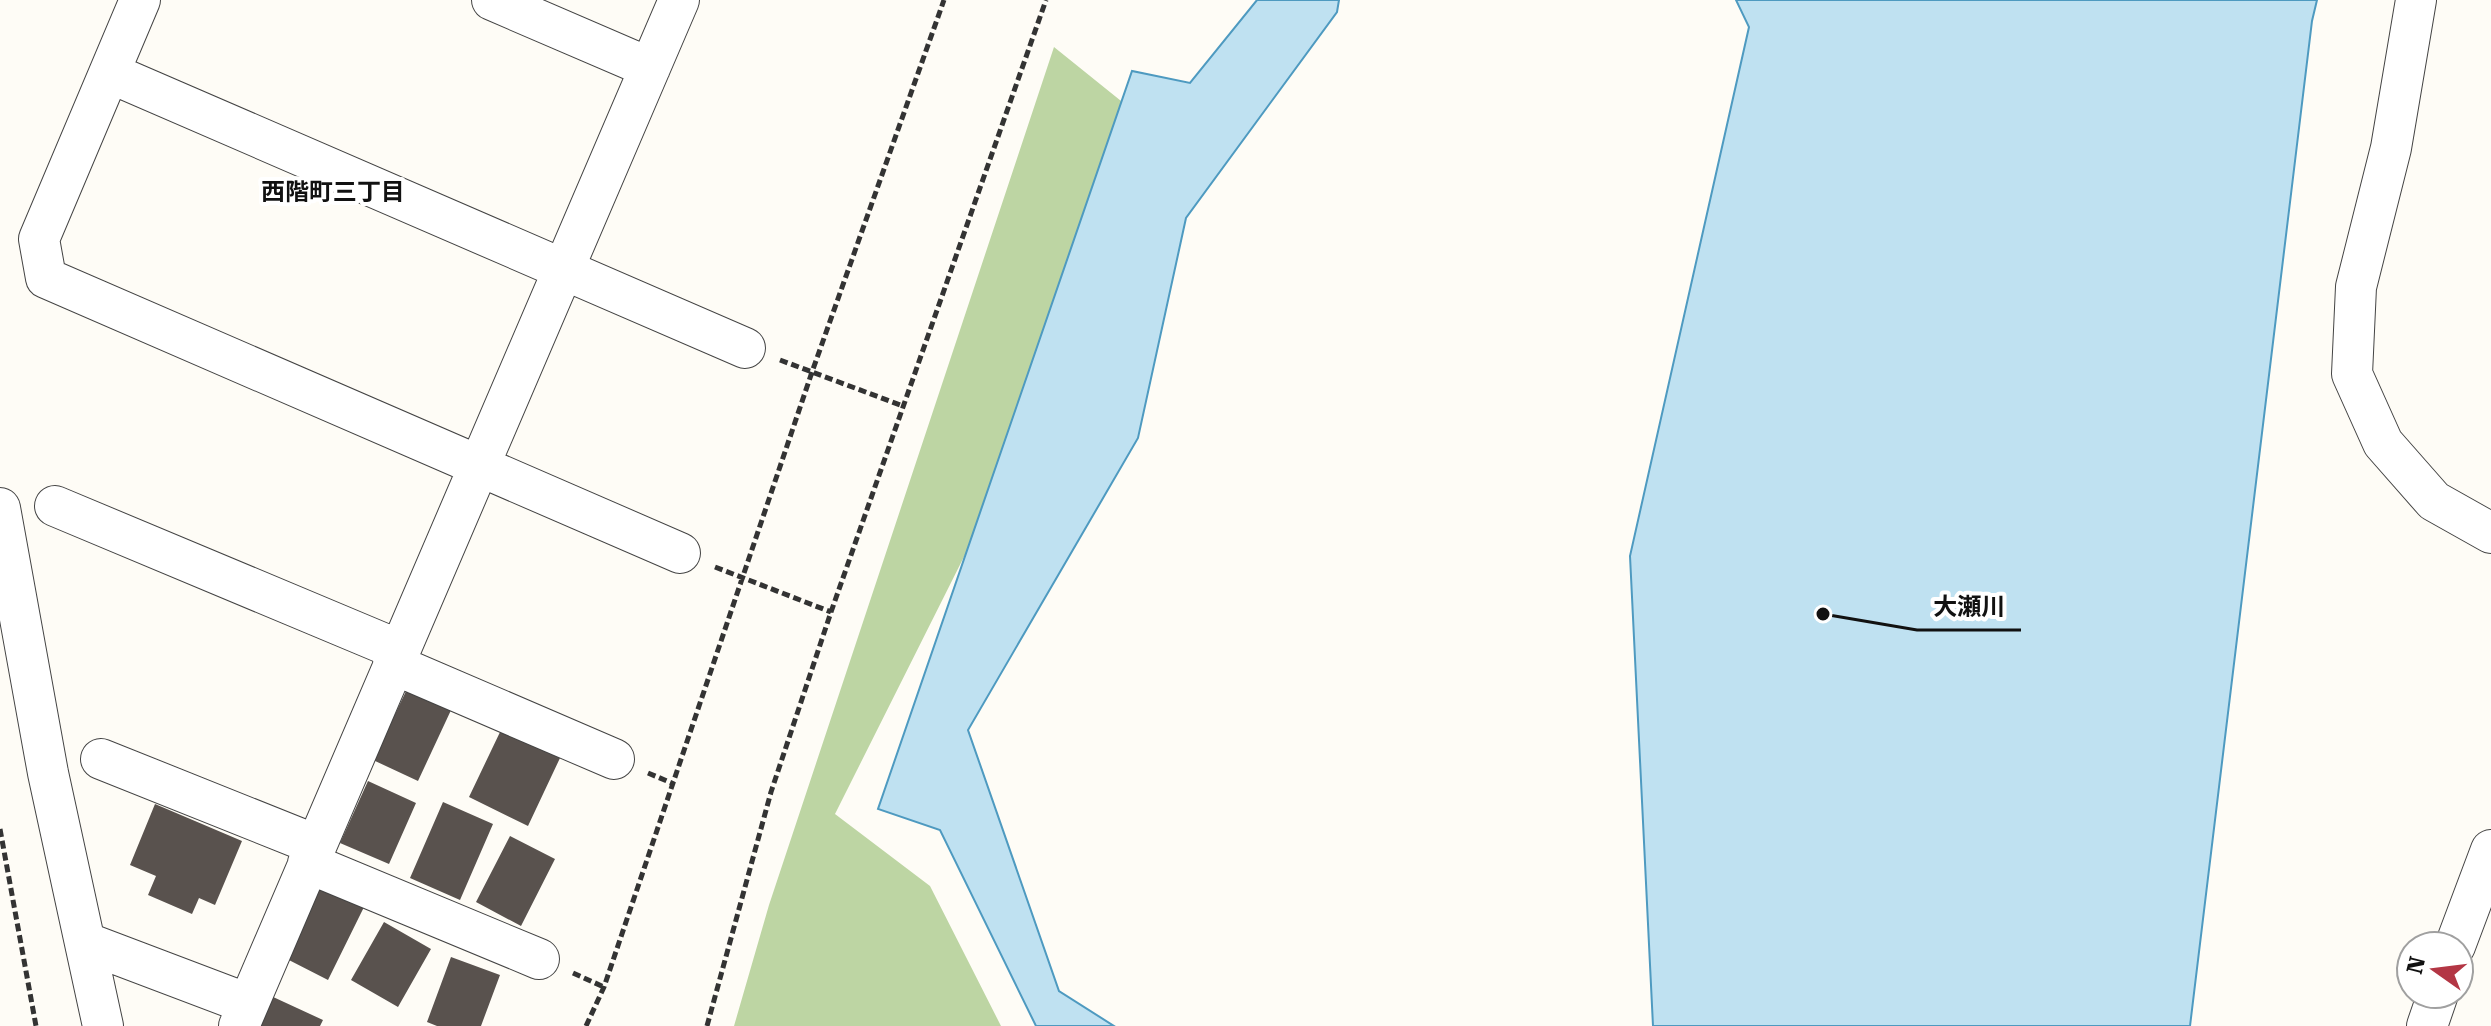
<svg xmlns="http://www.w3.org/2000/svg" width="2491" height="1026" font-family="'Roboto Serif','Noto Sans JP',serif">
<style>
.forest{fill:#bdd5a3}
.water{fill:#bfe1f1;stroke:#4e9ac0;stroke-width:2}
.building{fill:#59524e}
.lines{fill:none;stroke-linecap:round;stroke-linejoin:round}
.minor-casing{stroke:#444;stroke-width:42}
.path{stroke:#333;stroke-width:5;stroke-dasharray:8 4;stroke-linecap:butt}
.minor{stroke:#fff;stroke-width:40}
.labels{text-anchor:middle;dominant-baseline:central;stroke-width:8;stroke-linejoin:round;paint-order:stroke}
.neighbourhood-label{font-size:24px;font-weight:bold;fill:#111;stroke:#fff}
.leader{fill:none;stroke:#111;stroke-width:3}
.callout-dot{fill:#111;stroke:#fff;stroke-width:3}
.callout-label{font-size:24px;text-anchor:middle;font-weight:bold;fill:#111;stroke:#fff;stroke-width:8;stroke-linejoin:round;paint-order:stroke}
</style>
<rect width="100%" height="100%" fill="#fefcf6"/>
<path class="forest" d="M1054,47l118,95 -337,672 95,72 71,140h-267l35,-121z"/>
<path class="water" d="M1257,0h82l-2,12 -151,206 -48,220 -170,292 91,261 55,35h-78l-96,-196 -62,-21 254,-738 58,12z
M1736,0h581l-5,21 -122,1005h-537l-23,-470 119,-529z"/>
<path class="building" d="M408,687l44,21 -34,73 -45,-21z
M501,730l59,28 -32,68 -59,-29z
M368,781l48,22 -27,61 -49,-21z
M443,802l50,22 -33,76 -50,-22z
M155,804l87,37 -27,64 -16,-7 -7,16 -44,-19 8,-19 -26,-11z
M510,836l45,23 -34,67 -45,-24z
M320,883l45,22 -37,75 -45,-23z
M384,922l47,27 -33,58 -47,-27z
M451,957l49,18 -19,51h-44l-10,-4z
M271,996l52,24 -3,6h-64z"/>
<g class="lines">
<g class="minor-casing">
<path id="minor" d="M140,0l-101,239 7,39 634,275
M492,0l158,68
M2416,0l-25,148 -35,139 -4,87 31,69 51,58 57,32
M110,73l635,275
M55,506l344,144
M0,508l48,265 55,253
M393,664l221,95
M101,759l215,86
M308,863l231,96
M87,943l161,61
M2455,946l36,-96
M239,1026l440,-1026
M2427,1026l11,-32"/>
</g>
<path class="path" d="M780,360l123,46
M715,567l116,45
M648,773l26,11
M0,829l36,197
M573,973l31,14
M586,1026l18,-39 208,-615 132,-372
M707,1026l64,-234 60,-180 215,-612"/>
<use href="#minor" class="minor"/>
</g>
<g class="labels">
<g class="neighbourhood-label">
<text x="333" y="192">西階町三丁目</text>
</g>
</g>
<path class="leader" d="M1823 614L1917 630H2021"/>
<circle class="callout-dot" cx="1823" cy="614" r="8"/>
<g class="callout-label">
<text x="1969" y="615">大瀬川</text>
</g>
<g transform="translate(2435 970) rotate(284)"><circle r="38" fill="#ffffff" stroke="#a0a0a0" stroke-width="2"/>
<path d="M0-6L14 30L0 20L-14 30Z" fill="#b33644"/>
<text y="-12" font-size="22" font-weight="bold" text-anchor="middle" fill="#111111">N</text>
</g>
</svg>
